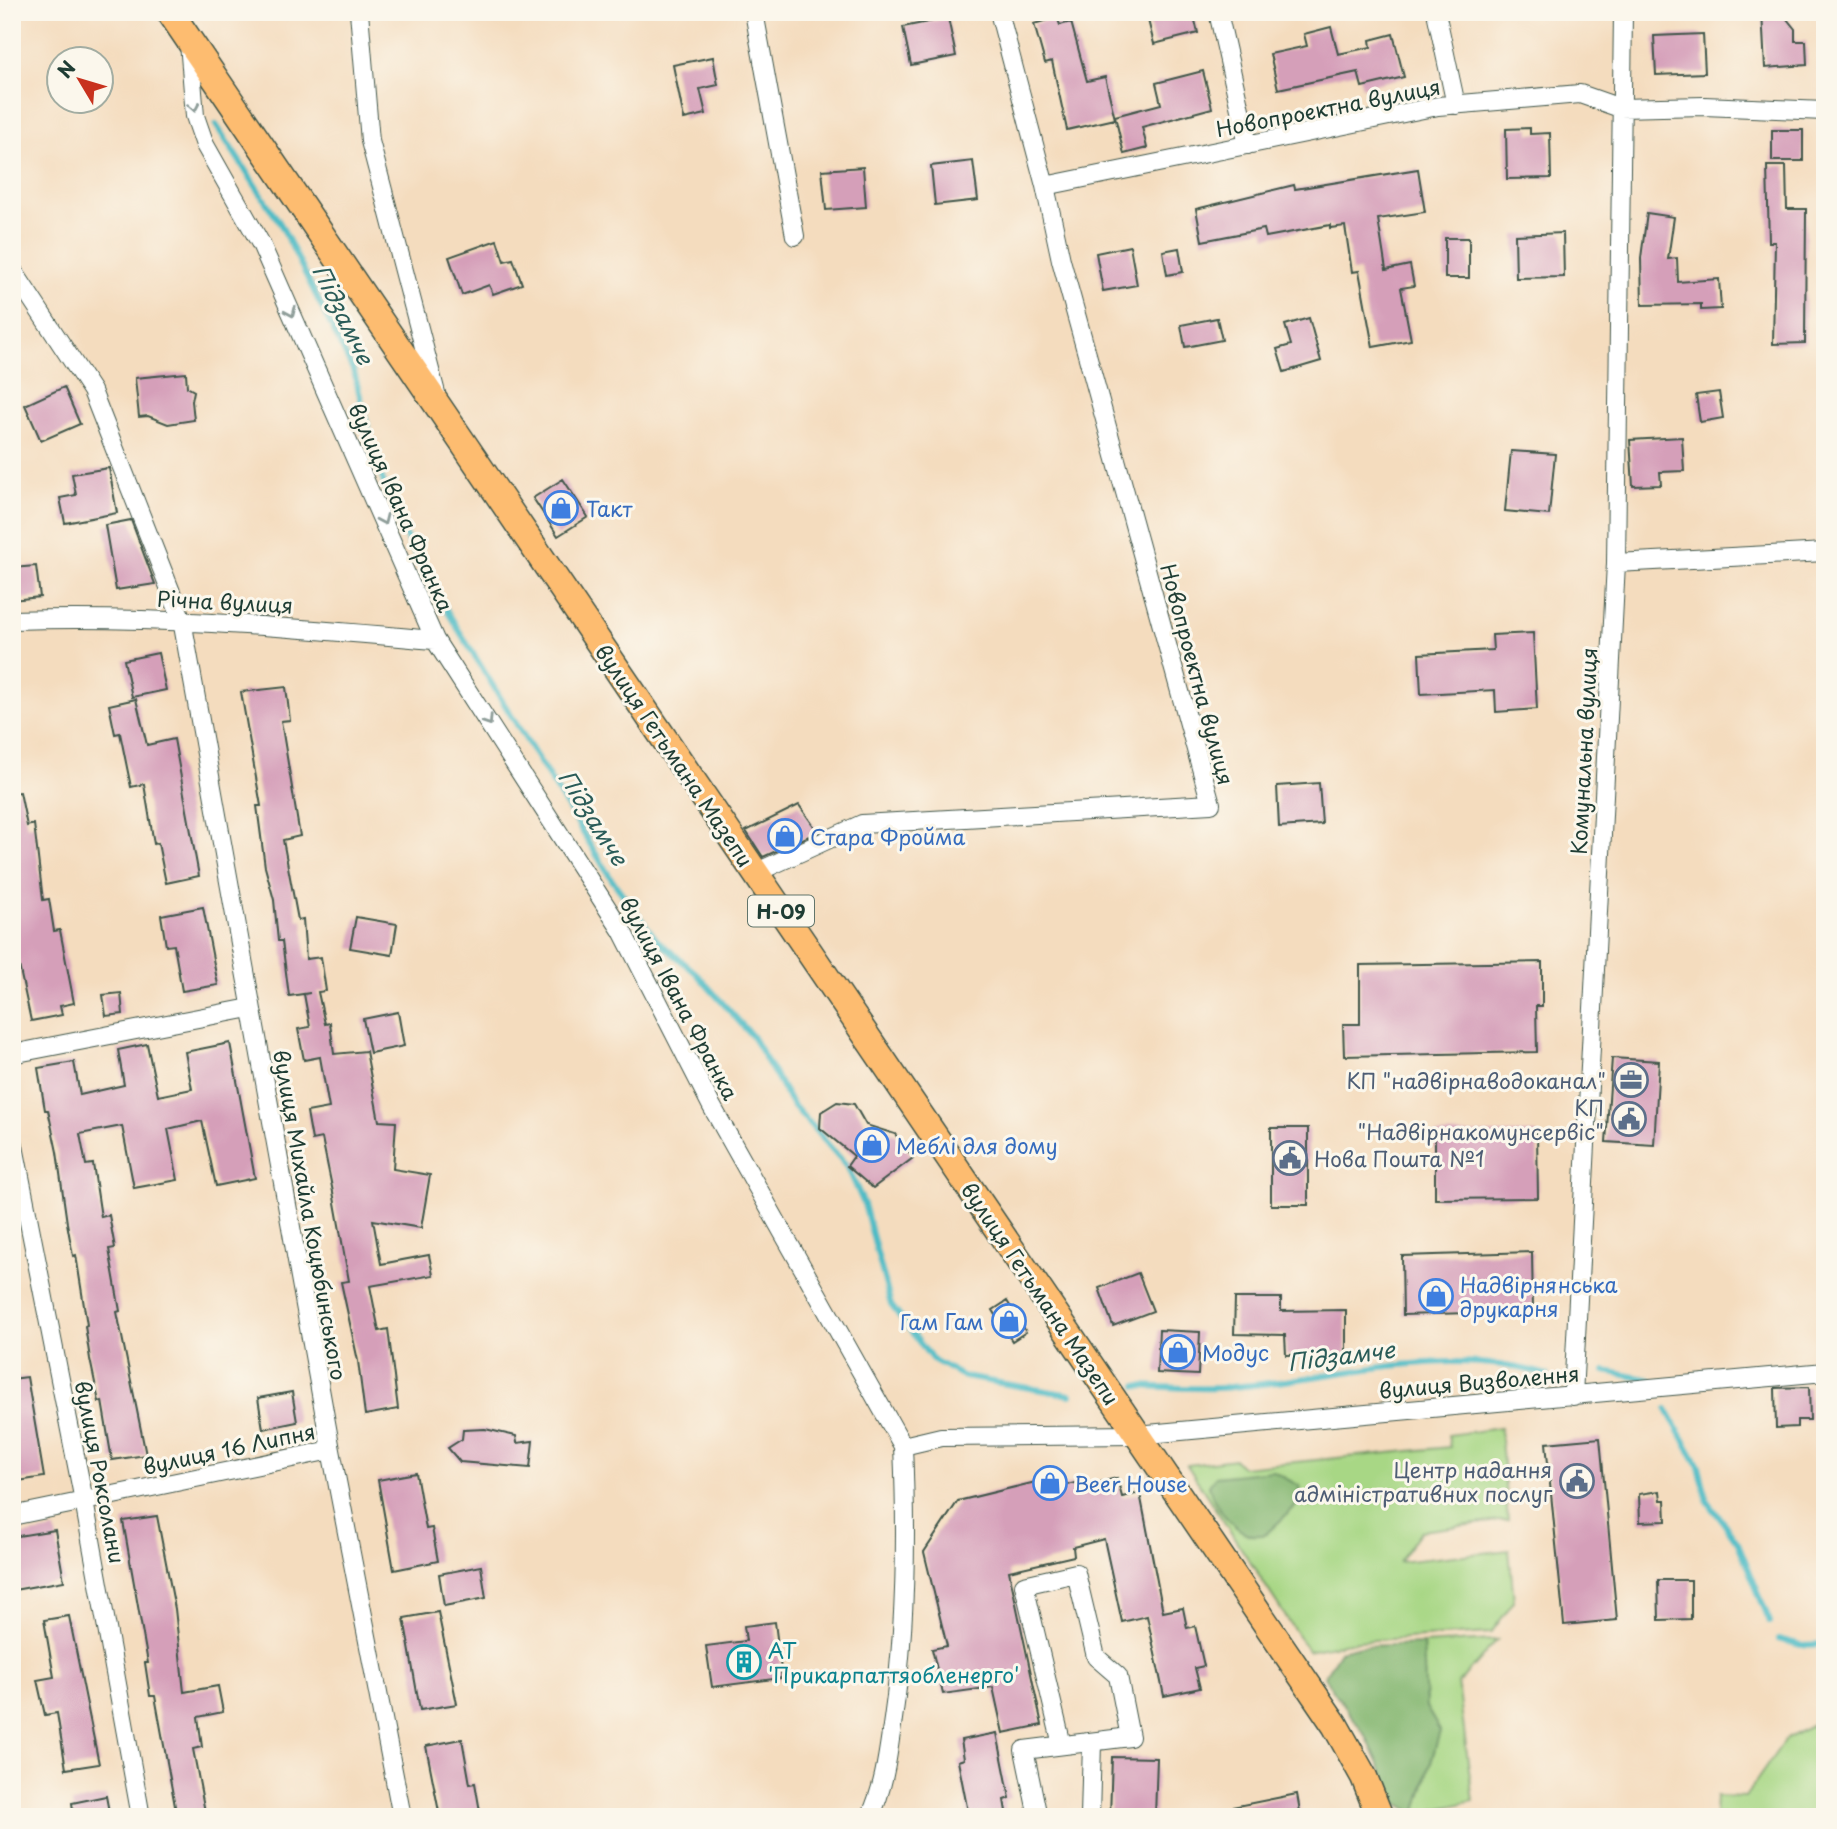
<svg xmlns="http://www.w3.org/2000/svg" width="1837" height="1829" font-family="'Playpen Sans',sans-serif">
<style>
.green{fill:#a8d785;stroke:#648a5c;stroke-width:2}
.forest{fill:#86b872;stroke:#527a53;stroke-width:2}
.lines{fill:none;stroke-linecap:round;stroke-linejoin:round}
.stream{stroke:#4dbbc5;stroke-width:6}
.building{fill:#d59fb9}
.street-casing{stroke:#3f5549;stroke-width:20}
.primary-casing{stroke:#3f5549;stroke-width:29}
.street{stroke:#fff;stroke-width:18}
.primary{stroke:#fdbc70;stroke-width:26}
.oneway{stroke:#8f9e9a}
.labels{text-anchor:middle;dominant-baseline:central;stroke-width:6;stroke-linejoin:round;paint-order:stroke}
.shield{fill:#fbf7ec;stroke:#61756b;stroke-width:2}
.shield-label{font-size:19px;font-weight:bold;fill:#1f3d34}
.street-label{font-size:21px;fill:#1f3d34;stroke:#fbf7ec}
.shop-label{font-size:21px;fill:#366cbe;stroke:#fbf7ec;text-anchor:start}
.service-label{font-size:21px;fill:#4e5e75;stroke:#fbf7ec;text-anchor:end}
.culture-label{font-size:21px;fill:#0d838f;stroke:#fbf7ec;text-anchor:start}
.water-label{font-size:23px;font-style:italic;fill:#2a5c58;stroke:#fbf7ec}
</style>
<rect width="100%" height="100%" fill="#fbf7ec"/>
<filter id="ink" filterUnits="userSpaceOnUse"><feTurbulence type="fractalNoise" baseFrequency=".0143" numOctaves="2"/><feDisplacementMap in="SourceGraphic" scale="14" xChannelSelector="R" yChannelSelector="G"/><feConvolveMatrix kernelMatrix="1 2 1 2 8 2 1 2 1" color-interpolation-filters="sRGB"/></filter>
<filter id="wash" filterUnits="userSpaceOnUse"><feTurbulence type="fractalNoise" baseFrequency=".00686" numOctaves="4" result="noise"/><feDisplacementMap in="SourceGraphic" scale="28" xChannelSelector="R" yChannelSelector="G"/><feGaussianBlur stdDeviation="1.57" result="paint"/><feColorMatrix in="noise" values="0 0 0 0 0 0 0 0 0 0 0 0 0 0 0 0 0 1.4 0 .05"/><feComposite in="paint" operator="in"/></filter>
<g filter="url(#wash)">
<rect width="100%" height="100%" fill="#f4dcbe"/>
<path class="green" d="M1500,1428l8,92 -87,11 -22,31 110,-12 5,51 -23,32 -133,8 -50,10 -121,-186 48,-6 7,8 208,-20 -2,-12z
M1497,1640l-39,43 15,118 -57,13 24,-83 -14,-24 -3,-63z
M1825,1718v99h-110l1,-21 29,1 40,-57z"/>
<path class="forest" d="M1272,1471l28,15 -3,19 -32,30c-5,0 -13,1 -17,-1 -18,-7 -35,-30 -39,-48l6,-9z
M1423,1644l3,63 14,24 -24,83 -19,-11 -30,-65 -43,-61 16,-26 21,-5z"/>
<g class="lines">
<path class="stream" d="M216,125l65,100 73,147 23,92 22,60 42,77 171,279 45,60 39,33 56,63 40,68 55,62 17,38 27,101 41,54 32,18 107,18
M1605,1371l46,9
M1137,1386c27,1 54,3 81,2 112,-6 218,-46 329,-13
M1667,1410l32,56 8,34 31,43 32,79
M1778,1639l23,6 24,-1"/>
</g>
<g id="blocks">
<path class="building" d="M1146,12h47l5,21 -44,11z
M1762,12h26l-1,7 8,10v12h11l1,24 -42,3z
M1057,17l3,8 11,-3 16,59 18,-4 10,42 -48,11 -15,-69 -7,2 -11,-39z
M948,18l8,38 -45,9 -8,-38z
M1331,27l7,27 33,-7 -1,-7 23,-6 11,43 -42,10 -4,-15 -80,17 -8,-35 37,-8 -3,-12z
M1703,34l2,39 -49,2 -2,-39z
M713,57l5,28 -18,4 6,25 -22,5 -11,-54z
M1203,71l9,37 -70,19 5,21 -23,6 -9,-38 46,-12 -5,-21z
M1530,128v6l20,-1 1,45 -44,1 -1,-50z
M1772,130h31v31h-31z
M973,161l5,39 -43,5 -4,-39z
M1767,166h19l1,43h19l-1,134 -32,1 2,-102h-6z
M863,167l3,40 -40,3 -4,-40z
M1418,169l7,43 -47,7 8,51 24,-5 4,21 -13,2 10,52 -38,7 -14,-76 -7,1 -7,-46 -15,2v-3l-64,12 -2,-8 -62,12 -6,-32 98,-24 1,4z
M1647,213l27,4 -6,42 9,-1 1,24 41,-3 2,30 -20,1v-6l-59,1 -1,-47z
M1563,233l1,44 -48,1 -1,-43z
M1445,238h24v40h-24z
M497,240l7,21 9,-2 9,25 -29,10 -4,-9 -27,10 -13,-38z
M1130,246l7,39 -34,6 -7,-38z
M1179,248l4,24 -16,3 -4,-24z
M1217,318l5,22 -37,7 -4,-22z
M1309,318l12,43 -37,11 -7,-23 14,-4 -6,-20z
M186,373l1,14 7,4 -2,10 2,19 -26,4 -20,-8 -9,1 -4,-39z
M64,387l16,37 -39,17 -16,-36z
M1719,392l4,26 -23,4 -4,-27z
M1682,437l2,34 -24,1 1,13 -28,1 -3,-46z
M1511,451l44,3 -6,61 -44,-4z
M109,468l8,45 -52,10 -5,-25 16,-3 -4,-21z
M563,479l25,38 -30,19 -25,-38z
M131,520l24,64 -39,6 -11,-65z
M36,566l4,31 -28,3v-32z
M1533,633l4,76 -41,3 -1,-22 -74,4 -2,-40 74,-4 -1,-15z
M158,653l8,37 -34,7 -8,-37z
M286,687l4,33 -9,1 19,115 -17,4 15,80 5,-1 3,40 15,-2 5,34 -8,1 7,32 5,-1 4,31 32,-3 13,70 17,1 -3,47 37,6 -9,53 -48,-8 8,44 48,-9 4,20 -63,11 9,45 9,-2 10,80 -33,6 -7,-54 -17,-79 8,-1 -15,-84 -12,-59 -10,2 -5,-28 22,-4 -9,-51 -16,3 -6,-31 12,-2 -6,-33 6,-1 -21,3 -7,-55h-4l-4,-41 -9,-33 -8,-61h4l-20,-114z
M136,699l11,46 27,-6 25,137 -33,7 -8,-40 -4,1 -10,-60 -13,3 -11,-54 -5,1 -6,-29z
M1319,783l3,41 -43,3 -2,-41z
M20,792l7,34 7,-2 9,76 6,-1 5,32 6,-1 14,73 -14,3 2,9 -31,6 -19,-88v-140z
M799,805l19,27 -55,25 -17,-26z
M203,907l15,78 -36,6 -8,-46 -8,1 -5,-31z
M356,917l41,7 -5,31 -42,-7z
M1542,962v44h-6l1,46 -193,4 -1,-32h17v-59z
M121,993l2,21 -17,2 -3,-21z
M398,1012l6,34 -34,7 -7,-34z
M230,1043l25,135 -39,8 -14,-65 -34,8 10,51 -44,8 -12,-62 -42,8 6,31 7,-1 8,53 8,-2 6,33 -6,1 11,62 -3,1 29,143 -34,5 -10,-59 -3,1 -9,-43 -5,-33 2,-1 -11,-70 -3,1 -6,-33 -10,-71 -9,-42h-3l-7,-42 36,-6 6,33 35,-8 9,-2 -6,-35 29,-6 11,52 34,-7 -7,-37z
M1612,1058l47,3 -5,84 -48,-3z
M837,1102l17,2 12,21 29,9 18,24 -40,30 -26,-22 7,-10 -34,-28 1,-16z
M1271,1128h37v77h-37z
M1537,1133l1,65 -103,1v-65z
M1532,1252l1,59 -130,4 -1,-59z
M1138,1273l15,38 -40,15 -14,-38z
M1235,1298h46v13l65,-1v44l-60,1 -1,-20 -51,-1z
M1007,1301l19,31 -14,9 -19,-31z
M1159,1330l41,2 -2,43 -41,-2z
M27,1377l17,100 -32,5v-103z
M1809,1387l1,33h-13v7l-21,1 -1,-40z
M292,1392l5,30 -34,7 -5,-31z
M485,1429l31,7 1,7 16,-2 -3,27 -70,-6 -12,-14 14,-9 1,-9z
M1600,1438l17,182 -53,5 -18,-182z
M416,1473l10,56 6,-1 6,33 -44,9 -16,-90z
M1117,1478l5,19 18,-4 23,119 20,-4 4,20 8,-2 9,40 -9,2 5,20 -36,8 -17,-80 -25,6 -18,-83 -31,8 1,9 -65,15 33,154 -39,8 -10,-46 -50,7 -11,-45 15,-3 -23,-94 34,-51 86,-21 3,10 32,-8 1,5z
M1660,1491l1,9h4l1,21 -26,1 -1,-28z
M157,1516l18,93 9,83 34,-6 5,26 -25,5 4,30 -9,2 13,68h-29l-22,-121h-5l-5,-33h3l-25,-142z
M55,1530l9,51 -50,9 -2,-53z
M481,1566l5,32 -42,8 -5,-32z
M1658,1580h33v39l-32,1z
M438,1612l19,92 -37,6 -16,-92z
M69,1616l30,148 -33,5 -9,-56 -12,2 -8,-35 17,-3 -10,-57z
M775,1622l7,56 -70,9 -6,-41 40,-5 -2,-15z
M997,1733l13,65 -6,2 3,17h-38l-11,-56 6,-2 -3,-19z
M462,1739l8,45 5,-1 6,34h-41l-14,-71z
M1112,1757l45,1 -2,59h-45z
M1297,1794l4,23h-78l-1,-8z
M106,1796l4,21h-36l-2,-14z"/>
</g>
</g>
<g filter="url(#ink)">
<use href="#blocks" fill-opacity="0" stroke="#3f5549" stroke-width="2"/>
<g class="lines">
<g class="street-casing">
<path id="street" d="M359,12l11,129 66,252
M754,12l41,224
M1218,12l30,133
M1436,12l20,93
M189,43l6,73 10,29 56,99 174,396 187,291 89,174 192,341c4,91 3,183 -10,273 -5,34 -8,66 -23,98
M1045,186l393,-80 142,-12 40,14 84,-2 121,5
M12,269l80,122 90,229 149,830 71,367
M1616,563l209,-11
M12,620c142,-5 282,8 423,20
M755,873l107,-49 349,-20 -150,-544 -16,-74 -46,-174
M12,1054l238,-46
M12,1136l72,365 57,316
M1573,1396l43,-833 7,-551
M903,1446l38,-9 196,-2 688,-63
M12,1516l319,-66
M1038,1817l-14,-67 106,-13 -12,-61 -22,-19 -20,-84 -52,12 38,160
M1090,1817l2,-75"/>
</g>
<g class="primary-casing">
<path id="primary" d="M170,12l1165,1713 29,52 16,40"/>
</g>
<use href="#street" class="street"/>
<use href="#primary" class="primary"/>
</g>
<defs><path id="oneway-chevron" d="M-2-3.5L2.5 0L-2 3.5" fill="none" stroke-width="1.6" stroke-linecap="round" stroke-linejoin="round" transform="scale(1.75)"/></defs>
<g class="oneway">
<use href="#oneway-chevron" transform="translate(194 107) rotate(80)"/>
<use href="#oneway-chevron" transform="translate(291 312) rotate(66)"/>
<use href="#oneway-chevron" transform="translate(383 520) rotate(66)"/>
<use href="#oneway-chevron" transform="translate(488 721) rotate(57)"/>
</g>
</g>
<defs>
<g id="shop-ring" transform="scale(1.75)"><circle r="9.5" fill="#fbf7ec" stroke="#3f7fe0" stroke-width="1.5"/><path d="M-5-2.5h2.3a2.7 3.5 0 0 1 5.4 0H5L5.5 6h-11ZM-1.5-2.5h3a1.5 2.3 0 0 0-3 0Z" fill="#3f7fe0"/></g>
<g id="office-ring" transform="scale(1.75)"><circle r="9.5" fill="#fbf7ec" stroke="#5c6f8a" stroke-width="1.5"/><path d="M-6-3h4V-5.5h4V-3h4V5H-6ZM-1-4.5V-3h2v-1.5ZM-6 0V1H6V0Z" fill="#5c6f8a"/></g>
<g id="civic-ring" transform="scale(1.75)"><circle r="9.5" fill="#fbf7ec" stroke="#5c6f8a" stroke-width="1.5"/><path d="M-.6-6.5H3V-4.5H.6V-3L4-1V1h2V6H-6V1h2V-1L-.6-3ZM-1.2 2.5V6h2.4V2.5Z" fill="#5c6f8a"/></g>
<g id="building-ring" transform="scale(1.75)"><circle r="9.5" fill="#fbf7ec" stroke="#0f9aa8" stroke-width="1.5"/><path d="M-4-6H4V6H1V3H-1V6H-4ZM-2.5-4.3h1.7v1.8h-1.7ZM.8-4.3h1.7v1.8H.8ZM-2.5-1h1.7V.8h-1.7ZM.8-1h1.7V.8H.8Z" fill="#0f9aa8"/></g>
</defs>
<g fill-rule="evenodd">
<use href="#shop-ring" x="561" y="508"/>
<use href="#shop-ring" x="785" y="836"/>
<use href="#office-ring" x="1631" y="1080"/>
<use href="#civic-ring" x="1629" y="1119"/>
<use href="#shop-ring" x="872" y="1145"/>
<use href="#civic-ring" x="1290" y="1158"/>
<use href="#shop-ring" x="1436" y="1296"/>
<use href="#shop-ring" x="1009" y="1321"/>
<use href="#shop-ring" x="1178" y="1352"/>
<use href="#civic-ring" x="1577" y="1481"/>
<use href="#shop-ring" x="1050" y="1483"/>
<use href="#building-ring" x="744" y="1662"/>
</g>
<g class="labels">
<rect class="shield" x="748" y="895.5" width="66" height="31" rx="5"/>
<g class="shield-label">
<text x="781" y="911">Н-09</text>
</g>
<g class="street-label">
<text transform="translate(1328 107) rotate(-11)">Новопроектна вулиця</text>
<text transform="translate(402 507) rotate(66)">вулиця Івана Франка</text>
<text transform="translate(225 601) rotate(3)">Річна вулиця</text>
<text transform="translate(1198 674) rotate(75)">Новопроектна вулиця</text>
<text transform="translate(1583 751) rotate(-87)">Комунальна вулиця</text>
<text transform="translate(675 755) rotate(56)">вулиця Гетьмана Мазепи</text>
<text transform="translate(680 998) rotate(62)">вулиця Івана Франка</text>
<text transform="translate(311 1215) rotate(80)">вулиця Михайла Коцюбинського</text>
<text transform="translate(1041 1293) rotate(56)">вулиця Гетьмана Мазепи</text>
<text transform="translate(1479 1381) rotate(-5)">вулиця Визволення</text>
<text transform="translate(229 1448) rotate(-12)">вулиця 16 Липня</text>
<text transform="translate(101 1472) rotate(79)">вулиця Роксолани</text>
</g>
<g class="shop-label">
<text x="586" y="508">Такт</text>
<text x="810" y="836">Стара Фройма</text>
<text x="896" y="1145">Меблі для дому</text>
<text x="1460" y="1284">Надвірнянська<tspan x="1460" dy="24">друкарня</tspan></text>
<text x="984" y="1321" text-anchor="end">Гам Гам</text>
<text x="1202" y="1352">Модус</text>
<text x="1074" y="1483">Beer House</text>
</g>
<g class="service-label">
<text x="1606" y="1080">КП "надвірнаводоканал"</text>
<text x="1604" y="1107">КП<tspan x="1604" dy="24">"Надвірнакомунсервіс"</tspan></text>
<text x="1314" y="1158" text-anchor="start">Нова Пошта №1</text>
<text x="1552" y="1469">Центр надання<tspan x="1552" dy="24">адміністративних послуг</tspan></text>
</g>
<g class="culture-label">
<text x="768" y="1650">АТ<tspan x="768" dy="24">'Прикарпаттяобленерго'</tspan></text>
</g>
<g class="water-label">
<text transform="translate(344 314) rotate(64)">Підзамче</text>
<text transform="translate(594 817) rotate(58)">Підзамче</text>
<text transform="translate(1341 1355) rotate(-7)">Підзамче</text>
</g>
</g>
<rect width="1837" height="1829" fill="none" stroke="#fbf7ec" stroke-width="42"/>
<g transform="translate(80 80) rotate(308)"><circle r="33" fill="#fbf7ec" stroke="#a3ada2" stroke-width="2"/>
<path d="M0-5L12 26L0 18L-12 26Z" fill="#c8321e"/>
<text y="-10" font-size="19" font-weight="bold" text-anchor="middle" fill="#1f3d34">N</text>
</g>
</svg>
